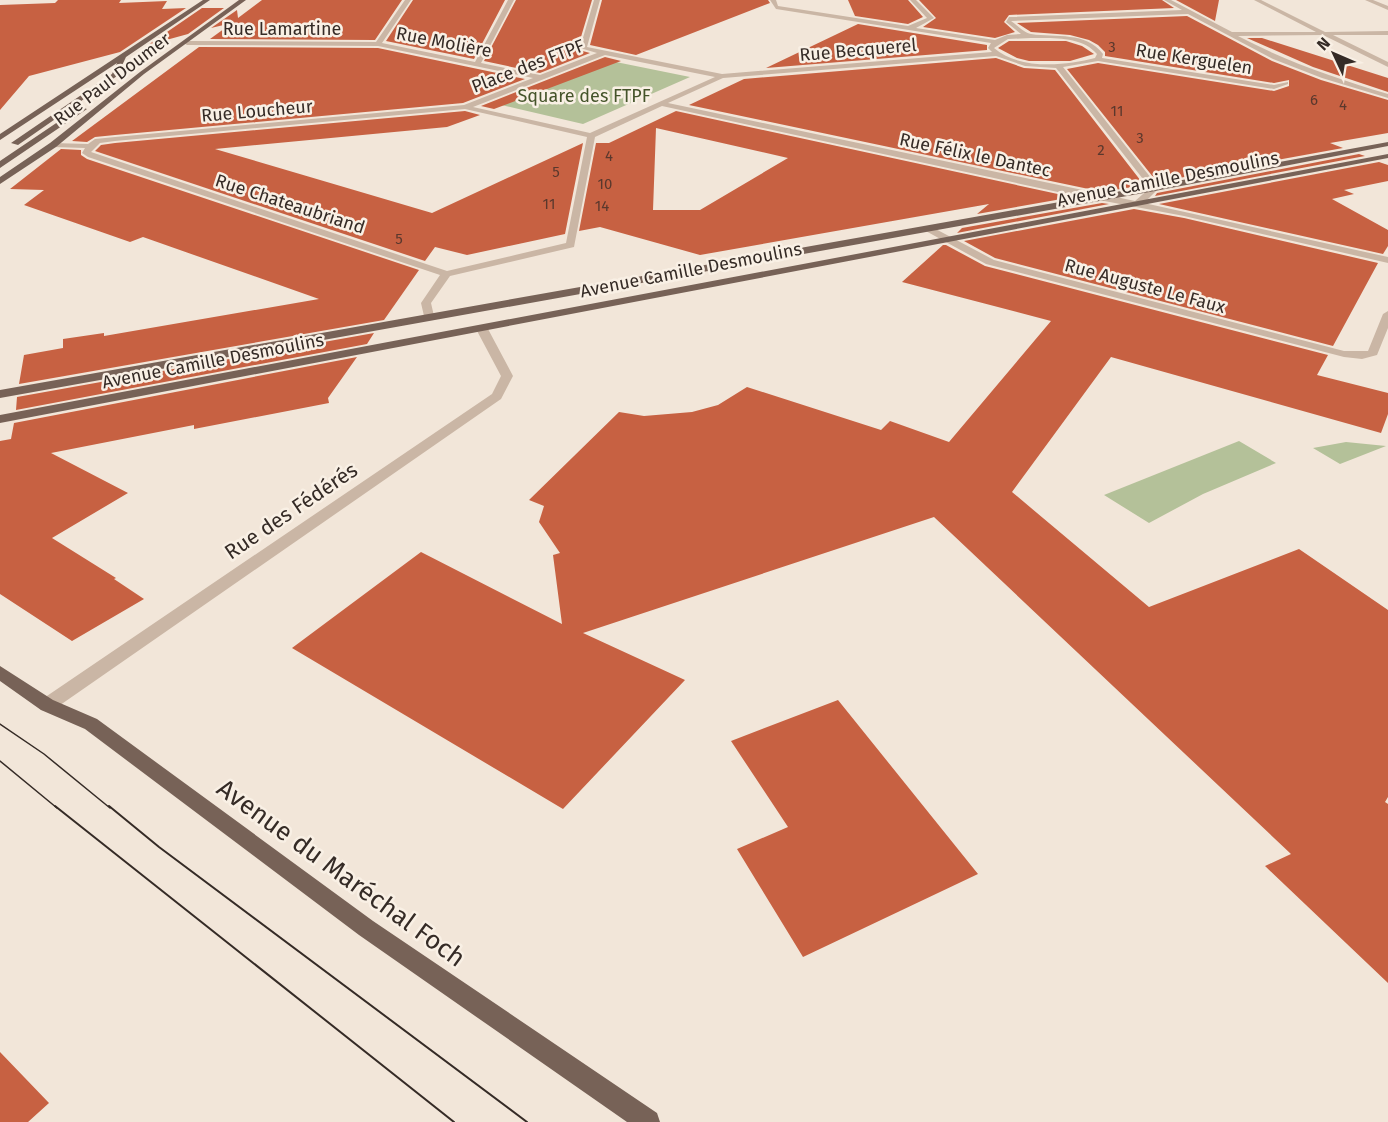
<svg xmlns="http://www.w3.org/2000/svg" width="1388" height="1122" font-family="'Fira Sans',sans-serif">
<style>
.green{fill:#b4c199}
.building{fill:#c76142;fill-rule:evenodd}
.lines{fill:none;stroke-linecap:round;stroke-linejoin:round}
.minor{fill:#cab6a5;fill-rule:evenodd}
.major{fill:#776257;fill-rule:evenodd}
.tram-far1{stroke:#352b26;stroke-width:1.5}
.tram{stroke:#352b26;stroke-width:2}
.labels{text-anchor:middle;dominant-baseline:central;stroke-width:5;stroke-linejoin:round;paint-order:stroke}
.far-number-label{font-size:15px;fill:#5a382d}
.far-street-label{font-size:18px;fill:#352b26;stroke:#f9f0e5}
.far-park-label{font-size:18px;fill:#45542a;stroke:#f9f0e5}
.street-label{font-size:21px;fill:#352b26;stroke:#f9f0e5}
.near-street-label{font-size:26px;fill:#352b26;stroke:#f9f0e5}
</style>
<rect width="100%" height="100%" fill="#f2e6d9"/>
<path class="green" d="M606,60l84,17 -107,47 -86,-20z
M1239,441l37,22 -73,31 -54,29 -45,-28z
M1346,442l40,4 -46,18 -27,-16z"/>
<path class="building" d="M58,0h63l-2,3 48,-2 -5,8 24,-1 -66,44 -91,24 -29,34v-105l55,-2z
M262,0h140l-27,40 -165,-1 22,-16 -21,5 26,-18 1,8z
M413,0h92l-31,59 -88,-18z
M516,0h76l-14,47 1,3 11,3 -50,20 -56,-12z
M602,0h166l2,3 -134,52 -46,-10z
M848,0h60l15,17 -15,7 -53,-8z
M919,0h243l12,8 -165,7 -5,7 11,10 -20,6 -72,-11 13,-9z
M1176,0h43l-4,21z
M202,8h22l-36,26 -40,11z
M1187,16l85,45 49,19 67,20v33l-58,10 13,5 -186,34 -90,-113 31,-6 176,28 15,-5v-6l-15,3 -169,-27v-4l-7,-7 -9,-5 -19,-5 -39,-3 -14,-9z
M858,24l129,21v5l-221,18z
M1247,38h15l126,40v14l-75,-25z
M1009,41h57l16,5 12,8 -24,7h-41l-12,-3 -19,-10z
M199,47l179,1 147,31 -62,24 -348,32 -20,2 -8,5 -15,-1z
M605,57l16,4 -127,48 -13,-3z
M996,58l28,10 31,2 89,115 -41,7 -414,-87 55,-26z
M465,111l15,4 -33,12 -232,22 217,64 151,-70 -18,91 -98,21 -32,-8 -10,14 -330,-110 6,-6 14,-2z
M676,111l391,85 6,1 -96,17 12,-10 -289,51 -100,-28 -21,4 17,-88h13zM656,128l132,30 -88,52h-47z
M61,149l20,1v5l6,4 332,111 -35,50 -365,64 5,-29 39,-7v-9l41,-6v3l215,-37 -176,-62 -13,5 -106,-37 20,-15 -34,-1z
M1359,154l6,2 -210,40 2,-3z
M1379,162l9,3v16l-44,9 10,4 -22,5 56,31v16l-5,8 -224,-50z
M1102,203l7,1 -152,29 5,-5z
M1134,209l50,9 194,45 -45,83 -338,-88 -31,-17z
M943,245h3l39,21 343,89 -11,20 71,18v21l-7,19 -270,-76 -99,135 137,115 150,-58 89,61v187l-3,5 3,2v179l-123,-117 26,-12 -357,-337 -351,116 102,47 -122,129 -271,-161 129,-96 141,72 -9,-69 7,-2 -21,-31 5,-16 -15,-6 90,-88 25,4 48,-4 26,-7 29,-18 134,43 9,-9 59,21 102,-121 -149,-39z
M374,333l-7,11 -351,66 1,-13z
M357,357l-29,41 1,5 -135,26v-4l-143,28 77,40 -76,45 64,40 -2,1 30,20 -72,42 -72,-47v-153l11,-2 3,-16z
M838,700l140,174 -175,83 -66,-108 51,-22 -57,-86z
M0,1052l49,51 -21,19h-28z"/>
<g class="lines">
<path class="minor" d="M405,0h6l-29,43 93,19 33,-62h6l-33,63 59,12 57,-22 -17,-5 14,-48h6l-13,47 135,27 270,-22 -4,-4 3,-5 -215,-34 -6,-9h6l2,6 130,20 19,-8 -17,-18h6l18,18 -18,10 79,12 12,-5 14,-1 -15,-12 3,-5 173,-7 -18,-10h7l61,32h84l-62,-32h7l64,32 63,-1v4h-55l55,27v5l-65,-32 -85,1c49,26 98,42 150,58v4l-66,-20 -49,-19 -85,-45 -177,7c6,4 13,12 20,13 25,4 55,-3 72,20l-1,4 172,27 14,-3v2l-14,5 -176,-28 -35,6 96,121 -15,15 244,54v6l-204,-47 -117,-22 -405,-88 -67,31 -21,110 -124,29 -19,27 3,13 -5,3 -5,-3 -3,-13 19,-28 -352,-118 -6,-4 3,-5 -32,-1 -4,-2 4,-2 35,1 7,-5 20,-2 349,-32 69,-27 -155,-32 -191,-1 -3,-2 3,-2 189,1zM1031,38c21,0 51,-2 66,16l-2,4c-30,8 -76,12 -101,-10l14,-9zM605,55l110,22 -125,56 -117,-26zM996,56l29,10 31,2 94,120 -15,13 -467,-98 55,-25zM465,109l122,28 -21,106 -119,28 -356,-119 9,-9 15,-2z
M1365,0h8l15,6v4z
M924,226h6l64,34 350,91h24l15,-37 5,-3v17l-11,27 -15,4 -18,-2 -358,-93 -62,-34z
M482,326l6,3 25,47 -12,23 -448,311 -6,1 -6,-1 -3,-5 3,-5 451,-306 9,-18 -25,-47z"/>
<path class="major" d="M203,0h7l-84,57 -9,19 -99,69 -7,-2 101,-69 5,-11 -117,77v-6z
M239,0h7l-102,74 -88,73 -56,37v-7l50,-34 90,-71z
M80,107l7,2 -87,59v-7z
M1388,142v4l-233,45 -1155,207v-8l1155,-205z
M1388,154v4l-1388,265v-8z
M0,666l53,34 44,19 276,202 284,192 3,9h-33l-268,-187 -274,-206 -44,-19 -41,-29z"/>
<path class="tram-far1" d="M0,724l44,30 66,54
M0,761l57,47"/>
<path class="tram" d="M55,806l399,316
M109,806l50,41 368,275"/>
</g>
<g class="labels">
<g class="far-number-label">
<text x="1112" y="47">3</text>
<text x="1314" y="100">6</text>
<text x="1343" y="105">4</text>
<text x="1117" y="111">11</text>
<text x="1140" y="138">3</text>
<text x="1101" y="150">2</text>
<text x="609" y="156">4</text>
<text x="556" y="172">5</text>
<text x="605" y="184">10</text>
<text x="549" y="204">11</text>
<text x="602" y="206">14</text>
<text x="399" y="239">5</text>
</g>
<g class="far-street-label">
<text x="282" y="29">Rue Lamartine</text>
<text transform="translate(444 42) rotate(11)">Rue Molière</text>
<text transform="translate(858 50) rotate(-5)">Rue Becquerel</text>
<text transform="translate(1194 59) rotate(9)">Rue Kerguelen</text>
<text transform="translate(528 66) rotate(-21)">Place des FTPF</text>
<text transform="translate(112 79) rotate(-37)">Rue Paul Doumer</text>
<text transform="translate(257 111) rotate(-5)">Rue Loucheur</text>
<text transform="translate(975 155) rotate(12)">Rue Félix le Dantec</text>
<text transform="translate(1168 179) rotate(-11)">Avenue Camille Desmoulins</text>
<text transform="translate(290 204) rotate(18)">Rue Chateaubriand</text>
<text transform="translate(691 270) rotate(-11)">Avenue Camille Desmoulins</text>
<text transform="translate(1145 286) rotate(15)">Rue Auguste Le Faux</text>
<text transform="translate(213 361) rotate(-11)">Avenue Camille Desmoulins</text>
</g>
<g class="far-park-label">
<text x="584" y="96">Square des FTPF</text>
</g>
<g class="street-label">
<text transform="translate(291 511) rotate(-34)">Rue des Fédérés</text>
</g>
<g class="near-street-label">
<text transform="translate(341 873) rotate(36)">Avenue du Maréchal Foch</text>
</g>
</g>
<g transform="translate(1334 54) rotate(314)" stroke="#f9f0e5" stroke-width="4.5" paint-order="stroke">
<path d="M0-4.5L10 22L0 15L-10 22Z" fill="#352b26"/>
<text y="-9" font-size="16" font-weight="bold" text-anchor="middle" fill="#352b26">N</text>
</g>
</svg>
